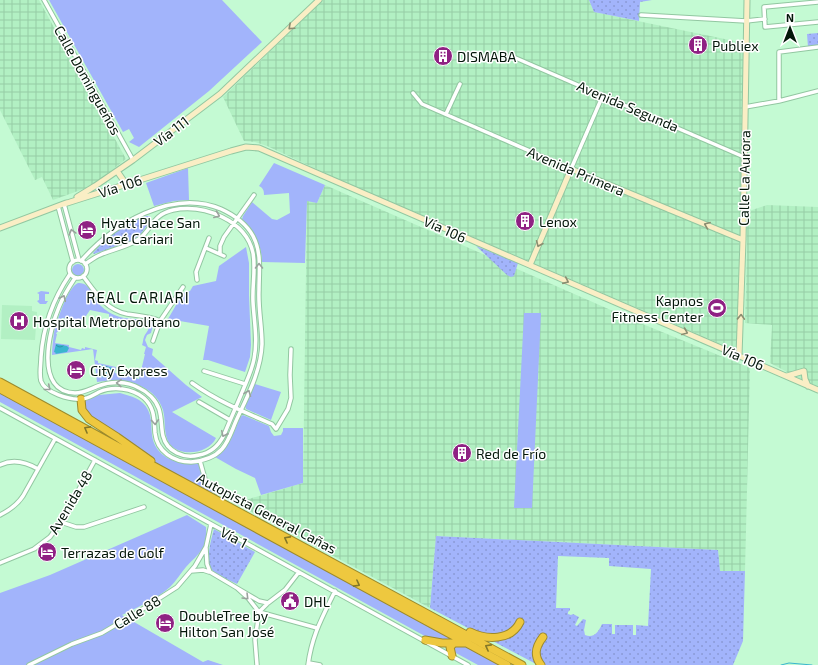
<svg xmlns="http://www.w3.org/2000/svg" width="818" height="665" font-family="'Exo 2',sans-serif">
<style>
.built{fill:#b2f0c3}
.industrial{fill:url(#industrial-grid)}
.grass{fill:#a2b4fb;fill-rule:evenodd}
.park{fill:url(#park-dots);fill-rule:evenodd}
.water{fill:url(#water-waves)}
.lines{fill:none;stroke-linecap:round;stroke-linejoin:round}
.stream{stroke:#39b6ce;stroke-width:1}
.street-casing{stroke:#92c7a1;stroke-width:5.5}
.secondary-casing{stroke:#92c7a1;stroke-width:7}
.highway-casing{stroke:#9c8a2c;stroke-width:9}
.street{stroke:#fff;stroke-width:3.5}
.secondary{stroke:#faeec5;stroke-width:5}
.highway{stroke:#eec83f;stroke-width:7}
.oneway{stroke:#8b8d70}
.oneway2{stroke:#9aa29d}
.oneway3{stroke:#847827}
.labels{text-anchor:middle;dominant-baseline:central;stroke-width:3;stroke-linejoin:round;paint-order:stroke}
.poi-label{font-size:14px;fill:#031609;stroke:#fff;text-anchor:start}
.street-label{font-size:14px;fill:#031609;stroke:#fff}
.neighbourhood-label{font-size:15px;letter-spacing:1px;fill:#031609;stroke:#fff}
</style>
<defs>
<pattern id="industrial-grid" width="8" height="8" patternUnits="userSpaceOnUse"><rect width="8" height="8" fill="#b2f0c3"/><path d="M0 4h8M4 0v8" fill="none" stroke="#97cda6"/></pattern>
<pattern id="park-dots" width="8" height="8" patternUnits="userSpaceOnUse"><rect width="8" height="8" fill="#a2b4fb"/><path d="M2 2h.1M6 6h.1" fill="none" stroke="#8a9ad6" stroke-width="1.8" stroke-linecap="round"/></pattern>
<pattern id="water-waves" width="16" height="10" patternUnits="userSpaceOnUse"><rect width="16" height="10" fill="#39b6ce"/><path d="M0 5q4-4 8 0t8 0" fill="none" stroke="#2e93a5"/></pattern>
</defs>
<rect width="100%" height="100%" fill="#c4fad3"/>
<path class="built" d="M2,305l30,1v5l5,1 -2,28 -34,-1z"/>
<path class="industrial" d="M0,0h39l87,159 -34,27 -39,14 -11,-23 -7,3 -35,-70z
M323,0h266l5,12 150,31 -7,308 -401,-173 -69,-32 -12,-4 -11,-1 -21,-44z
M325,185l320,140 105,43 -5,203h-25l-2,-21 -282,-14 -6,72 -195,-105 68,-20 4,-283 10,3z
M767,205l51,2v181l-48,-25 2,-38 -27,-2 2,-76 -1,-35z"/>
<path class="grass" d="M49,0h173l40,42 -53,49 -70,56 -10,-5 5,-4 -5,-9 -6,3z
M274,163l51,22 -8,18 -10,-2 -2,62 -43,-1c-1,-21 -8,-28 -20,-43l1,-3 9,-14 20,17 5,1 13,-7 -1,-20 -25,2c0,-5 -1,-7 -5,-9z
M188,168l1,32 -15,1 -20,5 -8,-23z
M246,247l3,16v32l2,50 -1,12 -5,15 -37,-12h-5l6,-34 -41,-7 15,-26 7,-2 3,-5 23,-5 3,-15z
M72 270a6 6 0 1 1 12 0a6 6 0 1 1-12 0Z
M78,283c13,-1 16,16 23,23 18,17 32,10 51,16l1,3 -2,8 -4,2 -2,5 3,7 5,2 -1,6 34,30 16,12 -30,15 44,26c-7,16 -37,20 -47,5 -6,-10 -3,-23 -6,-33 -8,-27 -43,-33 -66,-28l-4,-33 -41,6c0,-7 1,-14 2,-22 3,-12 13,-45 24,-50zM90,310l19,4v3l40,10c-1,5 -3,5 -5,10 -1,2 -1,6 -2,8l4,2 -2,7h1l-6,25 -24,-6 1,-6 -18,-4v-2l-3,-1 2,-10 -12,-3v2l-3,-1 -1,2 -12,-3v-2l-14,-2 2,-9h-1l1,-2h1l4,-14 9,1 -1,2 10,3 1,-2h2l1,-6h2z
M41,291l8,1v2h-4v7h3l-2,3h-6l-3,-3 2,-1v-6l-2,-1z
M524,313h17l-9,195h-18z
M255,384l26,8 -10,28 -25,-11 -1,-3z
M0,393l93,49 362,198h-23l-432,-238z
M120,393c11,3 23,6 28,17 4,8 3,16 4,25 3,23 26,30 47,29l4,15 10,14 -56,-29 -35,-27 -20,-12 -17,-13 -2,-11 16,-6z
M243,415l26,11 2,6 3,4 7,-1 2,-4v-3h20v55l-42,12 -6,-17 -19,-9 -21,-12c15,-10 19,-25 25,-40z
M187,515l19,12c2,22 -7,26 -20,40 -5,6 -10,14 -16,20 -13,12 -32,20 -48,28l81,47 5,-2 15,5h-223v-72l50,-18z
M454,644l10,1 35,20h-21l-24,-13z"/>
<path class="park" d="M589,0h63l-12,2 -1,19 -45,-9z
M818,33v13l-10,1 -1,-13z
M146,216h4l1,4 -11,15 -6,5 -40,14 -1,-1c14,-15 32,-32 53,-37z
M476,246l42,17 -4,13 -3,1 -4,-2z
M214,529l41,23 -18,32c-6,-3 -20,-9 -25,-14 -7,-8 -1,-31 2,-41z
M436,536l282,14 2,21h25l-2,70 -10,24h-195l-108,-57zM558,556l51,2v8l42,3 -3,57 -12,-1v10h-3v-10h-18v9h-3v-10h-10c-3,7 -8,15 -17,11l-1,-5 2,-10 -3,-1 -6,7 -2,-1 4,-8 -6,-3 -2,1 -3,-1v-2l2,-2v-2h-14z"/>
<path class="water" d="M56,344l11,2 2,2 -2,4 -12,2 1,-1 -2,-1z
M102,365l11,3 2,2c-2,7 -10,9 -17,6v-8z"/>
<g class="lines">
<path class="stream" d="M781,665l8,-2 23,2"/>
<g class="street-casing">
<path id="street" d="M44,0l89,160
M818,2l-54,5 1,20 53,-5
M641,15l105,6 19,-2
M511,56l233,101
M413,93l9,11 149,65 32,-74
M779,101v-49l39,-5
M745,107l34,-6 39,-10
M446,114l14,-30
M64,204l15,56
M58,206l15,56
M206,248l18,8
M220,254v-8l4,-9 30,-42
M69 269a9 9 0 1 1 18 0a9 9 0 1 1-18 0Z
M70,274c-17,25 -27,53 -29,83 0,8 -2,16 0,24 4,12 29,19 40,18 7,0 12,-4 18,-7 14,-6 33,-4 45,6 11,10 10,22 11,35 2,19 19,29 36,29 12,-1 23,-4 31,-13 7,-8 10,-19 14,-28 11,-24 25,-50 26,-77 0,-18 -4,-36 -3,-54 0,-18 3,-37 -6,-54 -7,-13 -19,-21 -32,-27 -49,-21 -108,15 -140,52
M83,276c12,16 23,34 44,38 12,2 22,2 33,7
M75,278c-6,9 -12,19 -16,29 -10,23 -25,85 16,86 8,0 15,-4 23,-7 13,-5 29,-5 41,2 9,4 17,12 20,21 3,9 2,19 4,27 4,16 21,23 36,19 12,-2 20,-10 25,-20 6,-15 13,-30 19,-45 4,-10 9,-20 11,-31 4,-19 0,-38 -1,-57 -1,-16 3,-33 0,-49 -7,-33 -49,-49 -80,-43 -21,5 -20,18 -34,29 -11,8 -26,10 -39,16 -5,2 -10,6 -15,9
M197,280l-1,-8 13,-34
M153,341l7,-20 23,-34
M204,371l41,13
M192,383c25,18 52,29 80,41l4,5 12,-20 3,-11 -1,-23 1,-26
M199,402l31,18
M0,408l468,257
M200,461l5,18 11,13
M0,465c12,-6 26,-3 38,4
M0,515c10,-5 17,-10 23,-19l32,-57
M61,522l15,5h8l60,-20
M206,548l1,16 3,8 27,16
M0,563l34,-14 16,-12 11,-15 34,-62
M191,571l12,-1 6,2
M268,603l-9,-2 -22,-13 11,10 11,14 58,16
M309,663l11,2
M29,665l43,-21 30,-11 39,-23 36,-23 18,-21 11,-19 5,-23
M257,665l-2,-25 4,-28 9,-9 17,-13 14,-18
M308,665c4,-30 14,-47 27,-74"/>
</g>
<g class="secondary-casing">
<path id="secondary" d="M117,171l9,13
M77,197l18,-11 38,-26 87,-66 99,-94
M64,204l167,-53 15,-4 13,1 559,242
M0,228l66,-25
M530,265l41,-96 172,71
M739,356l4,-116 4,-240
M787,376l17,-5 1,8 3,7"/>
</g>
<g class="highway-casing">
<path id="highway" d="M0,382l161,88 361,195
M0,389l507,276
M81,399l1,11 7,9 28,18 34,24
M470,632c16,8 41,9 50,-10
M425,640l17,3h22
M452,656l-2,-9 5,-5
M541,665c-8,-10 -5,-19 2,-28"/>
</g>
<use href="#street" class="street"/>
<use href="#secondary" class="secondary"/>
<use href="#highway" class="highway"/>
</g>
<defs><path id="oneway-chevron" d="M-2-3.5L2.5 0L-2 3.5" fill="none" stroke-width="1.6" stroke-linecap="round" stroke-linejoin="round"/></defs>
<g class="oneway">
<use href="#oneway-chevron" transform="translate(291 27) rotate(138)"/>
<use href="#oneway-chevron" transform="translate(707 225) rotate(-158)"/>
<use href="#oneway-chevron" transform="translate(539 244) rotate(113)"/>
<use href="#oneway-chevron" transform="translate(566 281) rotate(24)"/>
<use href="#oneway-chevron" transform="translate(741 317) rotate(-88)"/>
<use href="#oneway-chevron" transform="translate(685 332) rotate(23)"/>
</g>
<g class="oneway2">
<use href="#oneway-chevron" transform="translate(217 215) rotate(22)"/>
<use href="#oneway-chevron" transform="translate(72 232) rotate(-105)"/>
<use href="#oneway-chevron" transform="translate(259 266) rotate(-90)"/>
<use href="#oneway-chevron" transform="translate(63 298) rotate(-64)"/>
<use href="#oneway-chevron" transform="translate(119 383) rotate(-179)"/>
<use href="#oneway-chevron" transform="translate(48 388) rotate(39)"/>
<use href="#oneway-chevron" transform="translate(248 393) rotate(-68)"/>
<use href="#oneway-chevron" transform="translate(155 422) rotate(86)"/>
<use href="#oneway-chevron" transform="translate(224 434) rotate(116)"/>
<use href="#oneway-chevron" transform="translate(246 597) rotate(45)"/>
</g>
<g class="oneway3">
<use href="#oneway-chevron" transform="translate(87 429) rotate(-151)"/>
<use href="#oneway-chevron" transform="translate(287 539) rotate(-152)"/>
<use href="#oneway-chevron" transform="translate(357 584) rotate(28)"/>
<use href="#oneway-chevron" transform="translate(488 647) rotate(-152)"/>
</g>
<defs>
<g id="building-disc" transform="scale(1)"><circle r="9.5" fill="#8f2183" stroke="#fff"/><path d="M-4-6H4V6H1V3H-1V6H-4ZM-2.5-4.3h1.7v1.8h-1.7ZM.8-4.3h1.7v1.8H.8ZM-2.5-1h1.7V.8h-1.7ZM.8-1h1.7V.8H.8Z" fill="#fff"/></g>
<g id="hotel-disc" transform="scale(1)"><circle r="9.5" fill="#8f2183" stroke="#fff"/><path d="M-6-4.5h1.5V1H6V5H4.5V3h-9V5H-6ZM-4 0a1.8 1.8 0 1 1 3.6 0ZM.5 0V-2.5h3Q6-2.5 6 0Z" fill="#fff"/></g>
<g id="stadium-disc" transform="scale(1)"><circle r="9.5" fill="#8f2183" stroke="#fff"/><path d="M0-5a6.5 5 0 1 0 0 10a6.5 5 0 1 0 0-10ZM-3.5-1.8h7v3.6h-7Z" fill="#fff"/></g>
<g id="hospital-disc" transform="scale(1)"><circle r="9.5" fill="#8f2183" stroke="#fff"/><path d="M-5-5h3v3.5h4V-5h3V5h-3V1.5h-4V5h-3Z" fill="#fff"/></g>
<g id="civic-disc" transform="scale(1)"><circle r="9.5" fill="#8f2183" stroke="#fff"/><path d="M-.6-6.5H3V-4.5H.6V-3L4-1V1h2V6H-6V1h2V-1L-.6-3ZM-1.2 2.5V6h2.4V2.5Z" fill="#fff"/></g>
</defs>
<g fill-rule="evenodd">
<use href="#building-disc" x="698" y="45"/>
<use href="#building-disc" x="443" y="56"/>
<use href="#building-disc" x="525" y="221"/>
<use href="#hotel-disc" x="87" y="230"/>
<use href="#stadium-disc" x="717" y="308"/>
<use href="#hospital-disc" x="19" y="321"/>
<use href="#hotel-disc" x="76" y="370"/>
<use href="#building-disc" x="462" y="453"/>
<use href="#hotel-disc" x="47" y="552"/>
<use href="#civic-disc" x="290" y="601"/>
<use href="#hotel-disc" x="165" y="623"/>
</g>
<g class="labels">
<g class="poi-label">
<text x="712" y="45">Publiex</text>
<text x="457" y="56">DISMABA</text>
<text x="539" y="221">Lenox</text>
<text x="101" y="222">Hyatt Place San<tspan x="101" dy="16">José Cariari</tspan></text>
<text x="703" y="300" text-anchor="end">Kapnos<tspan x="703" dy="16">Fitness Center</tspan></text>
<text x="33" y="321">Hospital Metropolitano</text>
<text x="90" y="370">City Express</text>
<text x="476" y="453">Red de Frío</text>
<text x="61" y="552">Terrazas de Golf</text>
<text x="304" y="601">DHL</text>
<text x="179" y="615">DoubleTree by<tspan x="179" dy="16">Hilton San José</tspan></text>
</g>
<g class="street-label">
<text transform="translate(88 80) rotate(61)">Calle Domingueños</text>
<text transform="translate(628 106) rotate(23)">Avenida Segunda</text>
<text transform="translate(171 131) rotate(-37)">Vía 111</text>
<text transform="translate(576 171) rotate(23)">Avenida Primera</text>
<text transform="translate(744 178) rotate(-89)">Calle La Aurora</text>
<text transform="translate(120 186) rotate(-18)">Vía 106</text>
<text transform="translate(445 229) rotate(24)">Vía 106</text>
<text transform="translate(743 357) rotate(23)">Vía 106</text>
<text transform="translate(70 502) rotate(-59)">Avenida 48</text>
<text transform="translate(267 513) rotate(28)">Autopista General Cañas</text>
<text transform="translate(234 537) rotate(28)">Vía 1</text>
<text transform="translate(137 612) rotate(-31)">Calle 88</text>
</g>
<g class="neighbourhood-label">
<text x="138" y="297">REAL CARIARI</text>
</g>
</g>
<g transform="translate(790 28)" stroke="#ffffff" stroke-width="3" paint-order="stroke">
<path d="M0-3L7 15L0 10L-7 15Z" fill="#031609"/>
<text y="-6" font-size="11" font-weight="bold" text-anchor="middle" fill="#031609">N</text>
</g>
</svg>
